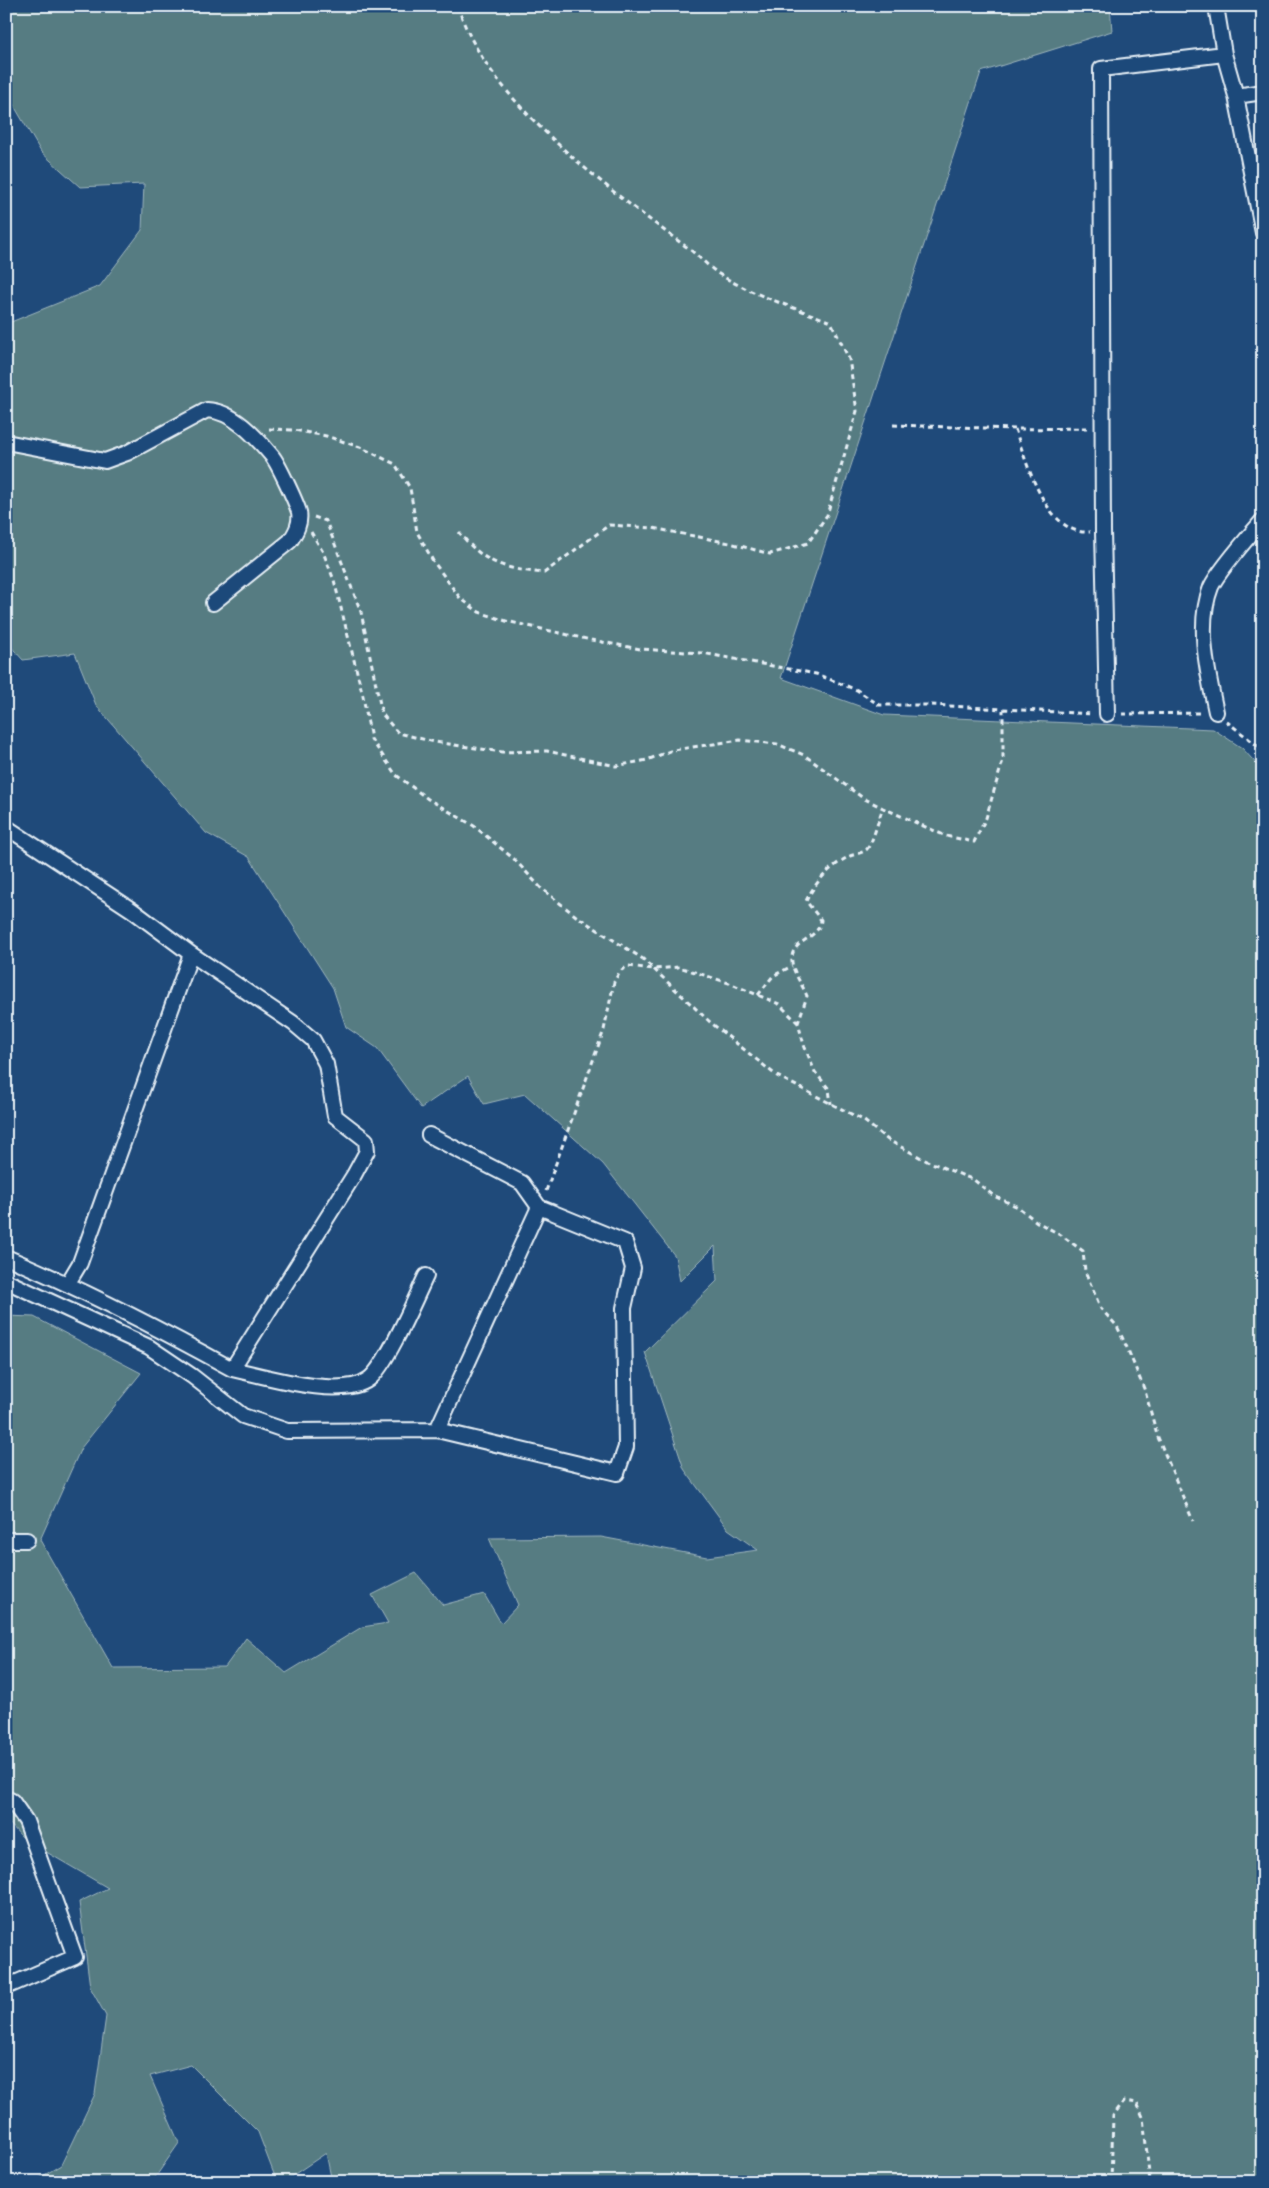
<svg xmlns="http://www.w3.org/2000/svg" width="1269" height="2188" font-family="'Indie Flower',sans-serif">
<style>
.green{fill:#567c82;stroke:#9fb6bd}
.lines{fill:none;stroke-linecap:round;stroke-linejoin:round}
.minor-casing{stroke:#e8f1f8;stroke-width:18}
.path{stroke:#e8f1f8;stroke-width:3;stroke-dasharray:5 4;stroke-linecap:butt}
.minor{stroke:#1f4a7a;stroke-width:14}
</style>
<rect width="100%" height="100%" fill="#1f4a7a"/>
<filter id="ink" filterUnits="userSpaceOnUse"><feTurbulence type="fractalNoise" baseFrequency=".02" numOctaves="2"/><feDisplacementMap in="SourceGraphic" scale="10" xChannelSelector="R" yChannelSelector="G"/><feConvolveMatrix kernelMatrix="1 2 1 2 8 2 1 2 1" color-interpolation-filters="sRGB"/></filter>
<g filter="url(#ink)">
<path class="green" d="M6,6h1104l2,25 -131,41 -200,606 103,37 329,14 29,19 21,23v1411h-931l-6,-29 -43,29h-6l-19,-50 -67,-67 -41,11 29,67 -27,39h-119l28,-17 34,-71 11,-78 -16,-29 -11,-85 29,-14 -84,-49 -18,-19v-504l28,1 107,56 -60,75 -41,92 73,128 112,-1 21,-29 40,35 76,-46 26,-4 -16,-28 44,-22 27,32 41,-11 17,29 17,-18 -29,-67 112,-1 106,20 51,-7 -30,-21 -44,-60 -39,-117 72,-71 -2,-35 -35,35 -5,-25 -72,-92 -78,-70 -41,10 -16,-28 -47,32 -44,-60 -31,-21 -13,-39 -84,-131 -43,-24 -110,-128 -21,-52 -52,7 -17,-19v-317l94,-38 42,-56 2,-46 -64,3 -39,-35 -35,-60z"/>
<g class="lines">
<g class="minor-casing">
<path id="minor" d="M1216,6l8,48 12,42 27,-4
M1236,96l27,137
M6,442l99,19 22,-8 80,-43c26,1 49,27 65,46 6,7 24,46 27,56 2,11 -3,20 -9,29l-77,62
M1216,712c-8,-38 -20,-87 -5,-125 7,-16 39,-52 52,-67
M1107,714l-4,-183 -2,-462 123,-15
M6,827l126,83 59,44 102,69 20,17 13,24 9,52 31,24 1,11 -13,24 -122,194c-74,-41 -148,-79 -226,-112
M429,1135l93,48 17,24
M6,1281l143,66 43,29 51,40 44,15 150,-1 180,43 9,-26 -2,-139 9,-40 -8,-26 -86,-35 -102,223
M68,1283l12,-20 111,-309
M232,1369c33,7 109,31 137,10 18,-14 46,-80 57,-103
M6,1540h21
M6,1798l6,3 14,20 49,136 -69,30"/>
</g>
<path class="path" d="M458,6c26,91 149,182 223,237 14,9 25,22 38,31 35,22 75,33 112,48l18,37 8,52 -30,104 -19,28 -38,11 -40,-11 -78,-15 -43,-3 -65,48c-39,-4 -60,-9 -85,-41
M893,425l122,4 74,-1
M269,429l25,1 32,6 34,11 35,17 15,24 7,44 16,29 27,37 19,14 27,9 85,19 49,9 62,4 114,21 41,16 22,15h52l162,9
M1015,429c11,32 31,107 75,103
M314,517l12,4 35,91 21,102 16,19 37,9 67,10 45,-1 69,15 31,-6 26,-10 67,-10 37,4 27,11 59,43 20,10 63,28 28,6 12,-24 17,-58v-50
M311,532l12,20 11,28 29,116 8,43 25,36 32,24 46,27 40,33 27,29 35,28 67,43 67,63 67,54 86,44 25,20 39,21 47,19 20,16 24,11 19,15 24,13 22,16 2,20 16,38 16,17 11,24 17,41 12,44 36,86
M1122,714l81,-1
M1226,721l37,29
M758,995l15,-19 19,-10
M798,1023l9,-27c-4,-10 -11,-19 -14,-29 -8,-28 26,-25 28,-47l-15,-19c9,-18 23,-34 42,-44 5,-3 13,-3 18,-7 6,-4 13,-33 17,-42
M546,1191l58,-161 10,-48 6,-11 8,-5 26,3 25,-2 50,16 50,21 19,19 6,22 11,27 14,17 2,15
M1111,2182l2,-66 11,-15 13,2 6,14 7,65"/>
<use href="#minor" class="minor"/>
</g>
</g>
<rect width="1269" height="2188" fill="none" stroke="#1f4a7a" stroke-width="25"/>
<rect x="12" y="12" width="1244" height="2163" fill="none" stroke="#e8f1f8" stroke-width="2" filter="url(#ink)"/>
</svg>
